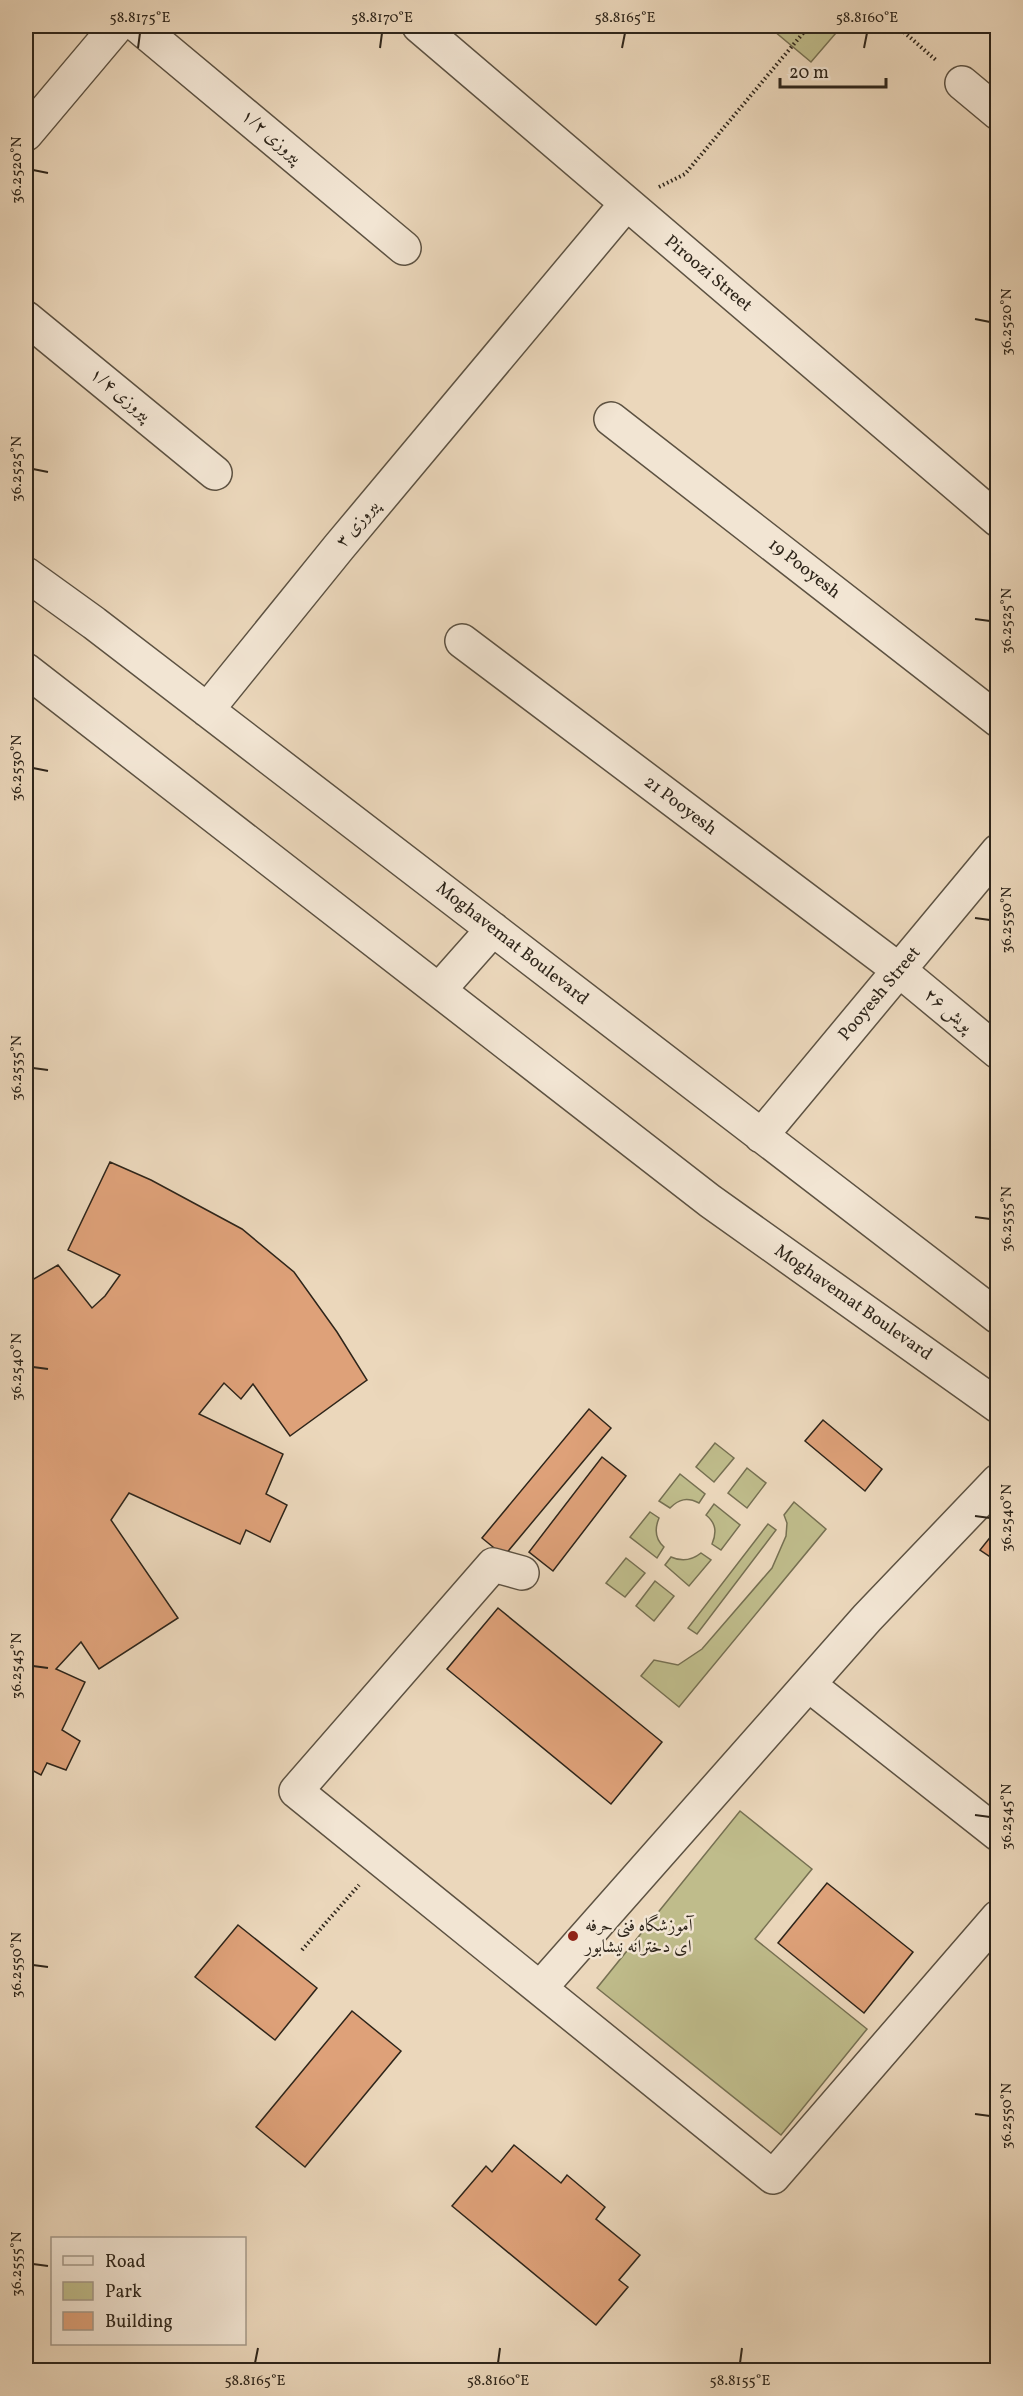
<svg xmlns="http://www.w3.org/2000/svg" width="1023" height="2396" font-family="Vollkorn,Amiri,serif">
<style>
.green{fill:#bfbc8b;stroke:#767052;stroke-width:1.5}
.building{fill:#dea179;stroke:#2e251a;stroke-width:1.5}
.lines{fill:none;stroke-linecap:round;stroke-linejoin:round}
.minor-casing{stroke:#5d5242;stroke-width:36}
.path{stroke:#2e251a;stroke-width:4;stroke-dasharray:1.5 3;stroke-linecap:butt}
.minor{stroke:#f2e5d3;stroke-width:33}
.ticks{fill:none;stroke:#2e251a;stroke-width:2}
.poi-dot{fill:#8f2418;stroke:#f2e5d3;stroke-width:2}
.labels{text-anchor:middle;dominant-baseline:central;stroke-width:5;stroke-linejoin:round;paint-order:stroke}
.street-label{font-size:18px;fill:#2e251a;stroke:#f2e5d3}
.poi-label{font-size:18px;fill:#2e251a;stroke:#f2e5d3;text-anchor:start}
.neatline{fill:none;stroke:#2e251a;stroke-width:2}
.ticks-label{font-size:15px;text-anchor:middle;fill:#2e251a}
</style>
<rect width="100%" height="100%" fill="#ebd7bb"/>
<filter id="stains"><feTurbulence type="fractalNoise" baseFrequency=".00333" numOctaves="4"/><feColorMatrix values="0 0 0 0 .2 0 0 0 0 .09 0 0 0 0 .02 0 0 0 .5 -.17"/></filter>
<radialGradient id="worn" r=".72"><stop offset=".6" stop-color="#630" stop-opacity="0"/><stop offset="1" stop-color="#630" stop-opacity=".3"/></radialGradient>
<path class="green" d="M768,26h74l-31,36z
M715,1443l19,15 -20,24 -18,-15z
M747,1468l19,15 -19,25 -19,-15z
M680,1474l25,20 -6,9c-12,-6 -20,-4 -29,5l-11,-7z
M794,1502l32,27 -147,178 -38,-31 13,-16 24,5 24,-16 70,-81 14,-32 1,-13 -3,-8z
M714,1504l26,21 -19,25 -9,-6c5,-12 4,-21 -6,-29z
M650,1512l9,6c-5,12 -4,21 5,29l-7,11 -27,-21z
M768,1524l8,6 -79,104 -9,-6z
M701,1553l10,7 -22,26 -24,-21 6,-8c11,5 20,4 30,-4z
M626,1558l19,15 -20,24 -19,-14z
M655,1581l19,15 -20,25 -18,-15z
M740,1811l72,58 -57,70 112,90 -86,106 -184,-147z"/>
<path class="building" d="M110,1162l41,18 91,49 52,43 43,60 30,48 -77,56 -37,-52 -12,15 -17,-16 -25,31 84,40 -17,40 21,11 -17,37 -24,-12 -6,14 -111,-51 -18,27 67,98 -79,51 -18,-27 -25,27 29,13 -23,48 18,11 -14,29 -19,-7 -6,12 -15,-8v-486l1,2 31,-18 34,43 13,-12 15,-21 -52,-25z
M589,1409l22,19 -107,128 -22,-18z
M823,1420l59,49 -17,22 -60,-50z
M602,1457l24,19 -73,95 -24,-19z
M996,1530l2,1v31l-18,-12z
M498,1608l164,134 -51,62 -164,-135z
M827,1883l86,69 -49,61 -86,-70z
M238,1925l79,63 -42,52 -80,-63z
M352,2011l49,40 -96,116 -49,-40z
M514,2145l47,38 6,-8 38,32 -9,12 44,36 -21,25 9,7 -32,38 -144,-119 34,-40 6,6z"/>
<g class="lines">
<g class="minor-casing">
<path id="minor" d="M138,26l266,222
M419,26l579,494
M962,83l36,30
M26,134l91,-108
M26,318l189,155
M611,419l387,301
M26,574l68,49 904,694
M462,641l437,329 99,82
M26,670l684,531 288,205
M207,710l132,-163 287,-343
M439,990l54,-61
M761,1136l237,-285
M522,1573l-29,-8 -197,226 477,386 225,-260
M809,1685l189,149
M541,1987l326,-369 131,-137"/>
</g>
<path class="path" d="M897,26l40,35
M659,187l26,-13 124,-148
M302,1950l57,-65"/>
<use href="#minor" class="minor"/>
</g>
<path class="ticks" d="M138,48l2,-15M380,48l2,-15M622,48l3,-15M864,48l3,-15M33,170l15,3M975,319l15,3M33,469l15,3M975,619l15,2M33,768l15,3M975,918l15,2M33,1068l15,2M975,1217l15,2M33,1367l15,2M975,1516l15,2M33,1666l15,2M975,1815l15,2M33,1965l15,2M975,2114l15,2M33,2264l15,2M255,2363l3,-15M498,2363l2,-15M740,2363l2,-15"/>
<circle class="poi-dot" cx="573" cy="1936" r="6"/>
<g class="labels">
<g class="street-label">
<text transform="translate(271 137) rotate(40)">پیروزی ۱/۲</text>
<text transform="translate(708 274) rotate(40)">Piroozi Street</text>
<text transform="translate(120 395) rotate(39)">پیروزی ۱/۴</text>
<text transform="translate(358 524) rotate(-50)">پیروزی ۳</text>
<text transform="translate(804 569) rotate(38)">19 Pooyesh</text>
<text transform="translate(680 806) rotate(37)">21 Pooyesh</text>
<text transform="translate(512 944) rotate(38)">Moghavemat Boulevard</text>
<text transform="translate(880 994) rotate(-50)">Pooyesh Street</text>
<text transform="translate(948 1011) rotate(40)">پویش ۲۶</text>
<text transform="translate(853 1303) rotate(35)">Moghavemat Boulevard</text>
</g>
<g class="poi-label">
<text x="585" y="1926">آموزشگاه فنی حرفه<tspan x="585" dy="21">ای دخترانه نیشابور</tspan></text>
</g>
</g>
<rect width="1023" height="2396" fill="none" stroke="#ebd7bb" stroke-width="66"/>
<rect x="51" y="2237" width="195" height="108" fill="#f2e5d3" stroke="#a49889" stroke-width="1.5"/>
<rect x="63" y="2256" width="30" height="9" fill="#f2e5d3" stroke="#a49889" stroke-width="1.5"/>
<text x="105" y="2267" font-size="18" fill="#2e251a">Road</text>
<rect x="63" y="2282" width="30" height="18" fill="#bfbc8b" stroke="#a49889" stroke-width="1.5"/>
<text x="105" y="2297" font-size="18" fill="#2e251a">Park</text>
<rect x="63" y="2312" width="30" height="18" fill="#dea179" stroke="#a49889" stroke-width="1.5"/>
<text x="105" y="2327" font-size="18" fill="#2e251a">Building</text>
<path d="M780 78v9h106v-9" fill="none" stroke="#2e251a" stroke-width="3"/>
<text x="789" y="78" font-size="18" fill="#2e251a" stroke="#f2e5d3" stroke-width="4.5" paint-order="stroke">20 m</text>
<rect x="33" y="33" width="957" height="2330" class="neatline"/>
<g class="ticks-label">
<text x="140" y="22">58.8175°E</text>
<text x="382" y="22">58.8170°E</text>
<text x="625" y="22">58.8165°E</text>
<text x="867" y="22">58.8160°E</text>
<text transform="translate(16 170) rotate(-90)" y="5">36.2520°N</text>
<text transform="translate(1006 322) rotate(-90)" y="5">36.2520°N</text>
<text transform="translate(16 469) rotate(-90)" y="5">36.2525°N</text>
<text transform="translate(1006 621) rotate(-90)" y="5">36.2525°N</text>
<text transform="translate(16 768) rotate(-90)" y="5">36.2530°N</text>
<text transform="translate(1006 920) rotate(-90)" y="5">36.2530°N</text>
<text transform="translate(16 1068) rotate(-90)" y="5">36.2535°N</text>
<text transform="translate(1006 1219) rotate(-90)" y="5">36.2535°N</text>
<text transform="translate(16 1367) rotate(-90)" y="5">36.2540°N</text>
<text transform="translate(1006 1518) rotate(-90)" y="5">36.2540°N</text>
<text transform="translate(16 1666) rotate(-90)" y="5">36.2545°N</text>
<text transform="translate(1006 1817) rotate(-90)" y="5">36.2545°N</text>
<text transform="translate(16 1965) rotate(-90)" y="5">36.2550°N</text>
<text transform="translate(1006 2116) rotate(-90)" y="5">36.2550°N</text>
<text transform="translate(16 2264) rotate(-90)" y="5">36.2555°N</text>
<text x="255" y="2385">58.8165°E</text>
<text x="498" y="2385">58.8160°E</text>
<text x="740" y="2385">58.8155°E</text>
</g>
<rect width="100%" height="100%" filter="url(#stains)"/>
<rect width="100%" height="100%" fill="url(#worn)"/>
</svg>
